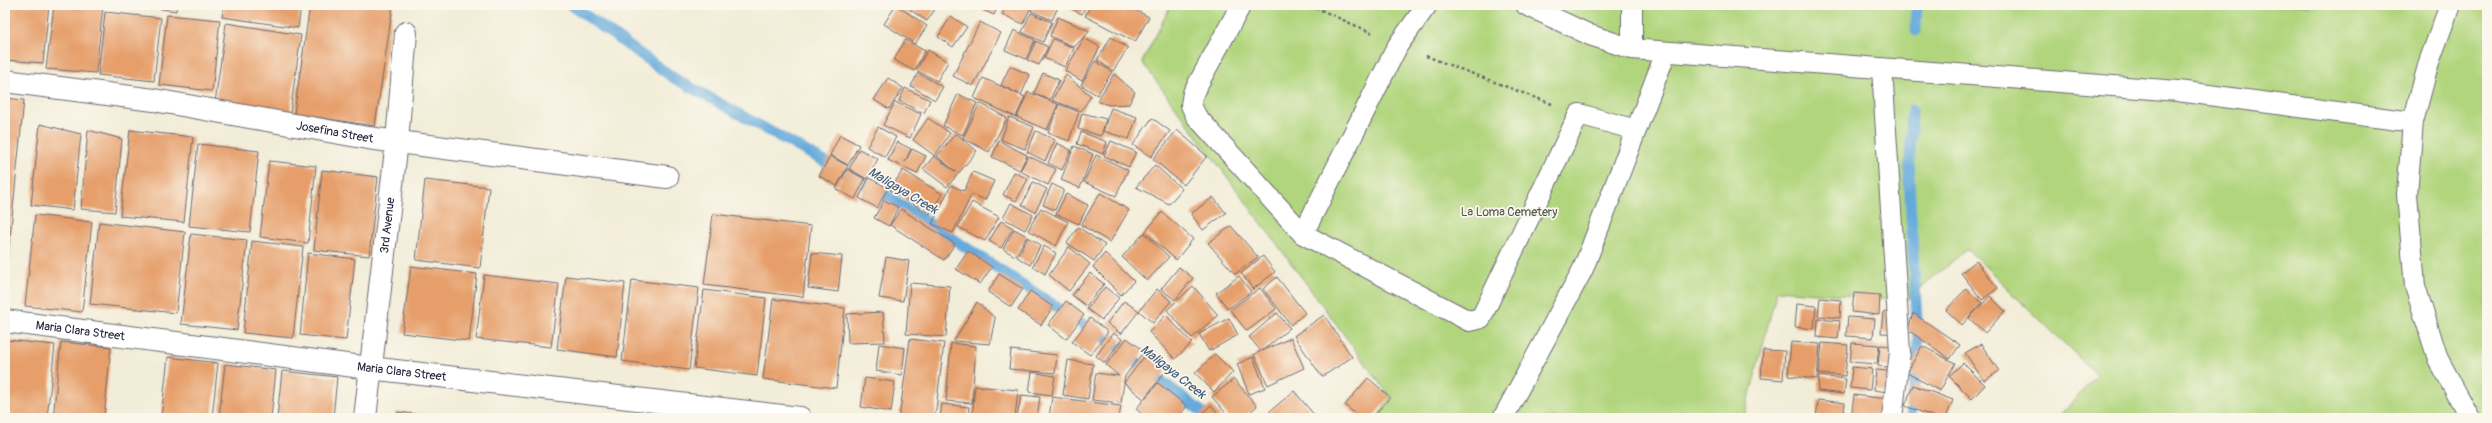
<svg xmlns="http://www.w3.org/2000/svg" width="2492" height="423" font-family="Pangolin,sans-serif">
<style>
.green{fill:#b1d57d;stroke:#6a7c5c}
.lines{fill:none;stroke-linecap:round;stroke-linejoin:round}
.stream{stroke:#66aadb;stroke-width:11}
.building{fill:#e69f6b}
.lane-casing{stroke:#6b6972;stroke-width:22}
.street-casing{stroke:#6b6972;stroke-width:24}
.path{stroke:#6b6972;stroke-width:2.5;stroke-dasharray:3 3;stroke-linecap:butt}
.lane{stroke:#fff;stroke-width:20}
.street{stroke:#fff;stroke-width:22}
.labels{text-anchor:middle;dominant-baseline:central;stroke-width:3.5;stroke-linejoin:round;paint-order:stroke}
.street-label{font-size:12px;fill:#22223b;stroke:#fbf7ec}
.park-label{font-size:12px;fill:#4d584f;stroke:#fbf7ec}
.water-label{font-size:13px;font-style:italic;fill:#3d587b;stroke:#fbf7ec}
</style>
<rect width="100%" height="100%" fill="#fbf7ec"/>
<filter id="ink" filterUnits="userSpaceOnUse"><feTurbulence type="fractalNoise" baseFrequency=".025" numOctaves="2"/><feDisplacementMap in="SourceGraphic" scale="8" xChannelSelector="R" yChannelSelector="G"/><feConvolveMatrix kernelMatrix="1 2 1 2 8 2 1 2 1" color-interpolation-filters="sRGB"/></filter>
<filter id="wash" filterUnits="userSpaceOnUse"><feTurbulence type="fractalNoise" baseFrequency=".012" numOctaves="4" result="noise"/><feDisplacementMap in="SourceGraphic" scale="16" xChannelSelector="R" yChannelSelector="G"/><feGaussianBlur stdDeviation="0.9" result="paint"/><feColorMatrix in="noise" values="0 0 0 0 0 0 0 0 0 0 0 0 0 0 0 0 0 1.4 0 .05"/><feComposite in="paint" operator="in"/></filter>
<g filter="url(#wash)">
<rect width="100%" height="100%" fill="#f2edd8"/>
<path class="green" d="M1171,5h1316v413h-430l40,-43 -130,-126 -61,51 -129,-10 -33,128h-367l14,-20 -249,-336z"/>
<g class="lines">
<path class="stream" d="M571,5l103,73 218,121 220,144 98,75
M1916,31l1,-26
M1911,418l7,-80 -9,-157 3,-71"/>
</g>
<g id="blocks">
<path class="building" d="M5,5h44l-6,58 -38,-3z
M54,5h49l-7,68 -50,-4z
M133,5h44l-1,6z
M224,5h77l-3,23 -76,-11z
M310,5h83l-18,121 -81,-12z
M896,5l31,21 -12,18 -31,-20z
M903,5h35l-11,16z
M971,5h28l-5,10z
M1007,5h25l-9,19 -21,-10z
M1034,5h25l-7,15 -21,-9z
M1062,5h24l-4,9z
M1091,5h34l24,12 -14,25 -50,-26z
M105,12l56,6 -7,63 -56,-6z
M1031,13l21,9 -9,20 -21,-10z
M167,15l53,5 -8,71 -53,-6z
M951,16l16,11 -14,20 -15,-10z
M1058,17l32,14 -16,16 -24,-11z
M980,22l21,11 -28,53 -20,-10z
M226,23l75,12 -11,78 -75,-10z
M1014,30l21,10 -9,19 -21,-9z
M1111,37l17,11 -15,23 -16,-11z
M1084,38l16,9 -18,34 -17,-10z
M1053,39l21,9 -9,19 -21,-9z
M905,40l20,11 -11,20 -20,-11z
M1036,41l12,6 -9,18 -12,-5z
M928,50l20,12 -11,19 -21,-11z
M1095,61l17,11 -15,23 -16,-10z
M1010,66l20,9 -9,20 -20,-10z
M918,73l25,14 -8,13 -24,-14z
M1043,73l16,7 -9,20 -16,-7z
M1114,74l21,18 -6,12 -20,1 -12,-4z
M1066,75l25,21 -10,15 -29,-11z
M888,78l15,10 -14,21 -15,-9z
M983,78l42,19 -9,20 -42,-19z
M905,88l25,12 -6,13 -25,-12z
M1028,92l30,12 -11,26 -30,-13z
M958,94l19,9 -14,32 -20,-9z
M5,98l19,2 -18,176h-1z
M895,102l26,12 -11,24 -27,-13z
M980,103l27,15 -18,34 -26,-14z
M1059,104l20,8 -10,29 -21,-8z
M1111,108l26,9 -8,22 -26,-8z
M1082,113l24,6 -5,17 -23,-7z
M1009,117l25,10 -9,22 -24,-9z
M928,118l22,15 -15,23 -22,-16z
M1152,118l18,13 -19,26 -18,-12z
M40,124l41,10 -8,76 -42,-5z
M878,127l18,10 -11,20 -18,-10z
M88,130l34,9 -7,73 -34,-3z
M130,130l63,7 -9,85 -64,-6z
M1177,130l30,26 -23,29 -31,-26z
M1036,131l19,9 -10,21 -18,-9z
M1081,132l26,10 -4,12 -26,-10z
M956,133l21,18 -30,36 -24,-18 11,-13 22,16 -19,-16z
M840,135l19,10 -11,20 -18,-10z
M999,141l28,14 -7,15 -28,-13z
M1111,141l25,11 -7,15 -25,-11z
M897,142l14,7 -6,13 7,-13 14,7 -9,18 -29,-14z
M1057,143l14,7 -9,20 -14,-7z
M198,144l61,7 -9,81 -61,-6z
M1074,146l19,8 -13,34 -19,-8z
M859,149l19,10 -11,20 -18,-10z
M1096,155l32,15 -12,26 -32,-14z
M830,156l18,10 -11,20 -18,-10z
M1028,156l28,13 -8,16 -28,-14z
M269,161l47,5 -8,77 -48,-6z
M1155,165l27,24 -13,15 -33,-17z
M847,169l18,10 -10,20 -19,-10z
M322,170l56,7 -9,79 -55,-6z
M903,170l39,24 -12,20 -40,-24z
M973,172l21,9 -9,19 -13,-6 -19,39 -21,-9 19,-39 13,6z
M1014,172l14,7 -12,22 -13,-6z
M869,178l19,10 -11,20 -18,-10z
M425,180l64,7 -9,81 -64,-8z
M1033,182l14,7 -12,23 -13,-7z
M1052,184l12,6 -9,20 -12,-5z
M1100,193l29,17 -19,32 -29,-17z
M1066,194l22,11 -9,19 -23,-10z
M1213,197l13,16 -23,17 -12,-16z
M884,200l14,7 -9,19 -15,-8z
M972,202l27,15 -14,24 -27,-14z
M1011,203l22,12 -8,15 -22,-12z
M1041,208l27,14 -12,24 -28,-16z
M901,209l54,35 -11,16 -54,-35z
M1162,212l31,27 -17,21 -31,-28z
M713,214l98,12 -8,71 -99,-12z
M35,215l57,7 -10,90 -57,-6z
M1001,221l12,7 -12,20 -12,-7z
M99,222l86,10 -9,81 -86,-9z
M1231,226l27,31 -23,17 -27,-31z
M1078,227l27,18 -11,16 -27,-18z
M1014,229l13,7 -12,20 -12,-7z
M1144,233l25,24 -22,24 -25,-24z
M191,234l56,6 -10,90 -56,-6z
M1028,237l13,8 -11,20 -13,-8z
M252,241l51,6 -10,91 -50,-5z
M1044,246l12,7 -11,21 -12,-8z
M1069,247l21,17 -21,27 -20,-16z
M968,251l24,16 -12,17 -24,-15z
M308,253l47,6 -9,81 -46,-5z
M812,253l30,3 -4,36 -30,-4z
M1105,253l29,28 -13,14 -28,-28z
M1263,256l12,16 -22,17 -12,-16z
M886,257l23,4 -6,40 -24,-3z
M1976,261l22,27 -16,12 -21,-27z
M411,266l66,8 -8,67 -67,-8z
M1179,267l14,11 -18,22 -14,-11z
M1090,273l14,11 -18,22 -14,-11z
M999,274l24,15 -12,18 -23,-15z
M484,275l75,9 -8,63 -75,-8z
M566,276l59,7 -8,74 -60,-8z
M1239,276l12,16 -23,17 -12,-16z
M1277,277l28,36 -14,12 -28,-36z
M632,280l67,8 -10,82 -67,-9z
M910,283l40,3 -4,51 -40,-3z
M1193,286l25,29 -26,23 -25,-28z
M1105,287l14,11 -17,22 -15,-11z
M1260,288l16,21 -29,22 -17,-21z
M1157,289l14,12 -18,22 -14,-12z
M1966,289l16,14 -20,22 -16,-15z
M704,290l62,8 -9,78 -63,-8z
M1030,291l23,16 -12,18 -23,-15z
M1854,293l26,2 -1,20 -27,-3z
M1990,296l15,15 -20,22 -16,-15z
M1820,298l21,2 -1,18 -22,-2z
M773,299l72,9 -9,80 -73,-9z
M1066,301l18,14 -18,24 -18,-14z
M1124,301l15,10 -18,23 -14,-11z
M977,302l18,16 -5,26 -36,-3z
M1797,304l19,2 -2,23 -19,-2z
M883,312l2,30 -37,1 -1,-29z
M1883,312l21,2 -2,20 -21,-1z
M1277,313l13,15 -28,23 29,-13 13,30 -36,17 -14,-30 7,-4 -12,-14z
M1913,313l47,32 -10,14 -42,-29z
M1166,315l26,28 -17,16 -26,-27z
M1324,315l28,42 -30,20 -28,-41z
M1848,317l27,2 -2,19 -27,-2z
M1090,318l18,14 -18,23 -18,-13z
M1229,318l9,17 -29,16 -10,-17z
M1818,319l22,2 -2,18 -21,-2z
M1113,333l9,6 -17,24 -9,-7z
M1127,338l17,13 -19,25 -4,27 -29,-3 4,-27 23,3 -13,-11z
M910,339l34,4 -9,75h-36z
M7,340l48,5 -8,73h-42z
M61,342l50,5 -7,71h-51z
M1791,342l29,2 -3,35 -29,-3z
M951,343l25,3 -4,57 -26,-2z
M1822,343l26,2 -3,31 -26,-2z
M1852,343l27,2 -2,19 -27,-2z
M879,344l26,4 -3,27 -26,-4z
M1981,344l18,27 -15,10 -19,-28z
M1880,345l21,2 -2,21 -21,-2z
M1922,346l33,17 -15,28 -33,-18z
M1011,350l46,5 -2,18 -46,-4z
M1763,350l22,1 -2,29 -22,-2z
M1148,352l20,16 -24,31 -20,-16z
M1215,354l18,18 -19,20 -19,-19z
M168,357l50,6 -6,55h-51z
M1253,357l12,31 -16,6 -12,-30z
M1068,360l25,4 -5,35 -25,-4z
M1963,363l22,22 -13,14 -23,-23z
M225,364l51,6 -5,48h-52z
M1852,367l20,2 -2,21 -20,-2z
M1876,370l20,2 -2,21 -20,-3z
M282,371l55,6 -4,41h-56z
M1032,372l23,4 -3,19 -23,-3z
M1819,376l27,3 -2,15 -26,-3z
M865,378l30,4 -4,30 -30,-5z
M1368,378l22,19 -18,21h-12l-15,-13z
M1234,379l23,27 -13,12h-14l-18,-21z
M1158,383l29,23 -9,12h-31l-11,-9z
M1913,385l40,15 -7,18h-9l-32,-12z
M975,386l43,4 -3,28h-43z
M1294,391l22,26 -1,1h-41l-5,-6z
M1021,395l19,2 -3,21h-20z
M1854,395l33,4 -2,19h-34z
M1052,397l69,9 -2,12h-70z
M1818,400l27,3 -2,15h-27z
M942,404l27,3 -1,11h-28z
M1211,405l11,13h-25z
M397,412l46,5v1h-46z"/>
</g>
</g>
<g filter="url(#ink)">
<use href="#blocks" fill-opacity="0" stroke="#6b6972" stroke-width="1"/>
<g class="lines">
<g class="lane-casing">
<path id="lane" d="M1241,5l-48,88 -2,12 5,11 107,118 166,87 12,-3 98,-204 57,16
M1526,5l64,30 42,14 546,42 235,31
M2450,5l-21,57 -16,60 -6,72 8,92 23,73 32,59
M1632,49v-44
M1882,68l18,284 -8,66
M1303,234l95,-189 29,-40
M1503,418l80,-149 83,-217"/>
</g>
<g class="street-casing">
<g id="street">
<path id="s1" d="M5,81l149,19 214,38 299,39"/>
<path id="s2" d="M5,321l365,47 430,50"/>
<path id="s3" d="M365,418l32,-277 9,-108"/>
</g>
</g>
<path class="path" d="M1310,5l62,28
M1426,56l126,48"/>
<use href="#lane" class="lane"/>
<use href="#street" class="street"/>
</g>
</g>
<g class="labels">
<g class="street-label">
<text stroke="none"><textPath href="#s1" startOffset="334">Josefina Street</textPath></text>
<text stroke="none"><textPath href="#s3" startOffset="194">3rd Avenue</textPath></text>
<text stroke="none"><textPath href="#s2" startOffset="76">Maria Clara Street</textPath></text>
<text stroke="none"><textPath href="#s2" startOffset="400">Maria Clara Street</textPath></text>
</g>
<g class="park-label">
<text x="1509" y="212">La Loma Cemetery</text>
</g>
<g class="water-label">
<text transform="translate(903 191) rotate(31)">Maligaya Creek</text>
<text transform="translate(1173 372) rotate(38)">Maligaya Creek</text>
</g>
</g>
<rect width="2492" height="423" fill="none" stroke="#fbf7ec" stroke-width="20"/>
</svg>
